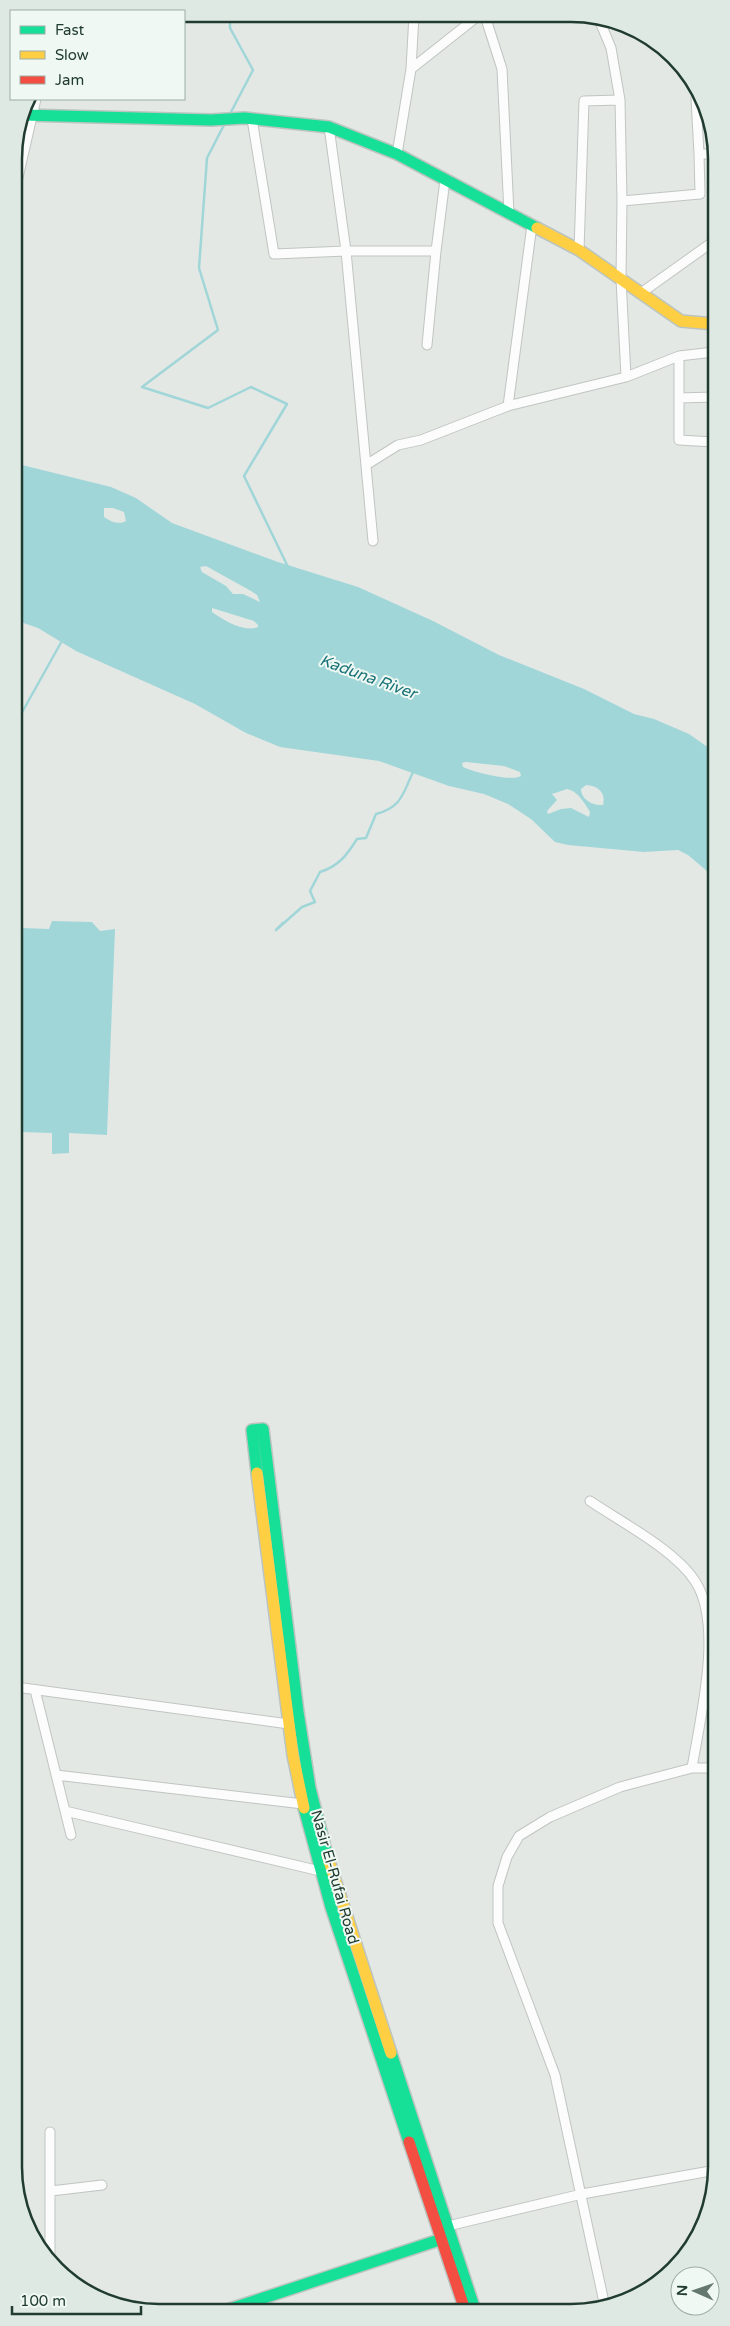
<svg xmlns="http://www.w3.org/2000/svg" width="730" height="2326" font-family="'Varela Round',sans-serif">
<style>
.water{fill:#a1d6d8;fill-rule:evenodd}
.lines{fill:none;stroke-linecap:round;stroke-linejoin:round}
.stream{stroke:#a1d6d8;stroke-width:2.5}
.street-casing{stroke:#c0c5c2;stroke-width:11}
.fast-casing{stroke:#bcc4c0;stroke-width:14}
.slow-casing{stroke:#bcc4c0;stroke-width:14}
.jam-casing{stroke:#bcc4c0;stroke-width:14}
.street{stroke:#fbfcfb;stroke-width:9}
.fast{stroke:#16e098;stroke-width:11}
.slow{stroke:#ffcf43;stroke-width:11}
.jam{stroke:#f24e42;stroke-width:11}
.labels{text-anchor:middle;dominant-baseline:central;stroke-width:4;stroke-linejoin:round;paint-order:stroke}
.street-label{font-size:15px;fill:#203c31;stroke:#f0f8f3}
.water-label{font-size:16px;font-style:italic;fill:#197479;stroke:#f0f8f3}
.rim{fill:none;stroke:#203c31;stroke-width:2.5}
</style>
<rect width="100%" height="100%" fill="#e3e8e5"/>
<path class="water" d="M14,463l97,24 25,11 36,25 106,39 80,25 75,34 66,34 85,34 50,25 20,5 35,15 20,14 5,11v118l-26,-22 -10,-5 -34,2 -76,-7 -13,-3 -24,-23 -23,-15 -24,-10 -35,-8 -70,-25 -99,-14 -34,-14 -51,-29 -119,-53 -38,-23 -23,-8zM104,508h9l11,4 2,9c-7,4 -15,1 -22,-4zM206,566l45,25 6,4 3,7 -17,-8h-10l-7,-8 -24,-14 -2,-5zM212,608l42,13 4,4v2c-14,6 -35,-7 -46,-15zM466,762l38,4 16,6 1,4c-10,6 -47,-4 -58,-9l-1,-4zM586,785c12,1 20,7 17,20 -9,1 -22,-5 -22,-16zM567,789c11,2 18,15 23,23l-1,5 -18,-9 -10,1 -13,5 -1,-3 10,-11 -5,-6z
M52,921l40,1 8,9 15,-2 -8,206 -38,-2v20l-17,1v-21l-32,-1 2,-204 27,1z"/>
<g class="lines">
<path class="stream" d="M230,114l23,-44 -23,-42v-14
M225,123l-18,35 -8,110 19,62 -76,57 66,21 43,-21 36,17 -43,72 44,91
M15,725l48,-86
M283,923l-7,7 26,-23 13,-5 -5,-11 10,-19c19,-6 27,-17 37,-33l9,-1 10,-24c27,-7 27,-22 38,-44"/>
<g class="street-casing">
<path id="street" d="M485,16l17,53 7,144
M598,17l13,31 9,52 2,101 -1,78 5,98
M411,69l3,-54
M696,98l3,56h15
M252,119l22,135 72,-3h90l9,-71
M329,127l17,124 27,290
M397,154l14,-85 67,-53
M14,195l22,-96
M622,201l78,-7 -1,-40
M579,250l5,-149 36,-1
M641,293l73,-52
M427,345l9,-94
M679,356v84l35,2
M679,398l35,-1
M508,406l24,-181
M366,465l32,-20 23,-5 87,-34 118,-29 53,-21 35,-4
M590,1501c31,21 85,49 105,80 29,44 5,137 -3,187
M16,1687l273,37
M35,1690l36,145
M56,1775l247,29
M65,1811l255,60
M50,2132v126
M51,2191l51,-6
M448,2226l134,-32 134,-24
M605,2307l-50,-232 -57,-152v-37l9,-29 12,-21 31,-19 70,-30 72,-19h23"/>
</g>
<g class="fast-casing">
<path id="fast" d="M23,115l188,5 34,-2 84,9 68,27 140,74
M257,1473l-5,-43 11,-1 35,283 12,76 17,67
M304,1808l27,99 78,235
M391,2053l84,257
M227,2310l215,-71"/>
</g>
<g class="slow-casing">
<path id="slow" d="M537,228l42,22 102,71 33,3
M257,1473l36,282 11,53
M327,1855l64,198"/>
</g>
<g class="jam-casing">
<path id="jam" d="M409,2142l56,168"/>
</g>
<use href="#street" class="street"/>
<use href="#fast" class="fast"/>
<use href="#slow" class="slow"/>
<use href="#jam" class="jam"/>
</g>
<g class="labels">
<g class="street-label">
<text transform="translate(335 1877) rotate(74)">Nasir El-Rufai Road</text>
</g>
<g class="water-label">
<text transform="translate(368 677) rotate(20)">Kaduna River</text>
</g>
</g>
<path d="M0 0H730V2326H0ZM159 22H571A137 137 0 0 1 708 159V2167A137 137 0 0 1 571 2304H159A137 137 0 0 1 22 2167V159A137 137 0 0 1 159 22Z" fill="#dfe9e3" fill-rule="evenodd"/>
<path class="rim" d="M159 22H571A137 137 0 0 1 708 159V2167A137 137 0 0 1 571 2304H159A137 137 0 0 1 22 2167V159A137 137 0 0 1 159 22Z"/>
<rect x="10" y="10" width="175" height="90" fill="#f0f8f3" stroke="#9dada5"/>
<rect x="20" y="26" width="25" height="8" fill="#16e098" stroke="#9dada5"/>
<text x="55" y="35" font-size="15" fill="#203c31">Fast</text>
<rect x="20" y="51" width="25" height="8" fill="#ffcf43" stroke="#9dada5"/>
<text x="55" y="60" font-size="15" fill="#203c31">Slow</text>
<rect x="20" y="76" width="25" height="8" fill="#f24e42" stroke="#9dada5"/>
<text x="55" y="85" font-size="15" fill="#203c31">Jam</text>
<g transform="translate(695 2291) rotate(272)"><circle r="24" fill="#f0f8f3" stroke="#9dada5"/>
<path d="M0-4L9 19L0 12L-9 19Z" fill="#647870"/>
<text y="-8" font-size="14" font-weight="bold" text-anchor="middle" fill="#203c31">N</text>
</g>
<path d="M12 2306v8h129v-8" fill="none" stroke="#203c31" stroke-width="2.5"/>
<text x="20" y="2306" font-size="15" fill="#203c31" stroke="#f0f8f3" stroke-width="4" paint-order="stroke">100 m</text>
</svg>
